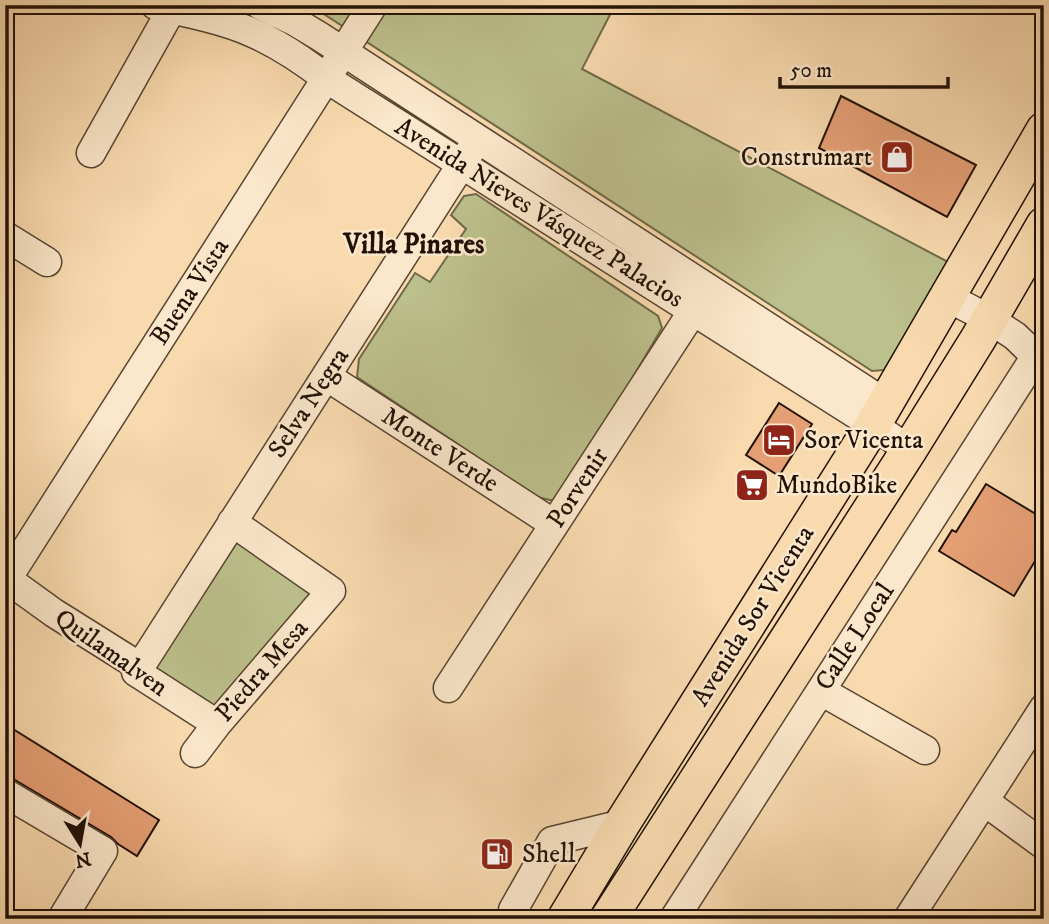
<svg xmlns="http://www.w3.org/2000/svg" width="1049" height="924" font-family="'IM FELL DW Pica',serif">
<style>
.green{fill:#bcc08c;stroke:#6f6949;stroke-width:2}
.building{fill:#e59f75;stroke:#221206;stroke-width:2}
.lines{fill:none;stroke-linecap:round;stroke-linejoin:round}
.minor-casing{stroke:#584430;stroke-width:31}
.major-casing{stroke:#221206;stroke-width:38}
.minor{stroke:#fbe7cb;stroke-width:28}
.major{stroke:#f9daaf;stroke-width:35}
.labels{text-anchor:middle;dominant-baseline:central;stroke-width:5;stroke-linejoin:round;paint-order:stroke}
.poi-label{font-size:26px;fill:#221206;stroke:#fbe7cb;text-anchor:start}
.street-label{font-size:26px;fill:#221206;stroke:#fbe7cb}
.neighbourhood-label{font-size:28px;font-weight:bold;fill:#221206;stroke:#fbe7cb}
</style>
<rect width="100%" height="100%" fill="#f9daaf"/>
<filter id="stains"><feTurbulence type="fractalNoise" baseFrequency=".00286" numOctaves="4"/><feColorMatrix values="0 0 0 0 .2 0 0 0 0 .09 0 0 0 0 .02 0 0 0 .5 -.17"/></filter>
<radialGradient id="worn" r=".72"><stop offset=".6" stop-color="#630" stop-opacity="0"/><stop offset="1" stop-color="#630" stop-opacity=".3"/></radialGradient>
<path class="green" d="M310,5h305l-33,64 368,194 -66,107 -12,1z
M476,194l182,122 4,12 -103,174 -22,-5 -180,-120 2,-18 56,-86 15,9 36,-53 -15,-14 13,-19z
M239,539l76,56 -98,115 -64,-39z"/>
<path class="building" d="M841,96l135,69 -29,52 -128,-69z
M779,403l33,21 -33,52 -33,-21z
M986,484l58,35v27l-30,50 -75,-45 13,-21 4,2z
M5,724l154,96 -22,36 -19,-12 -7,-7 -106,-63z"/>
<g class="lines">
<g class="minor-casing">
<path id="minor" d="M155,5c23,6 46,10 68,17 39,11 72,32 104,57l546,346 36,25
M260,5l34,16 25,15 566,367
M91,153l83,-148
M5,236l42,26
M947,297l42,22 26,17 29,28
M326,376l228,148
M140,667l-86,-54 -47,-34 366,-574
M140,667l332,-519
M140,667l-4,5 81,52
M448,688l254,-391
M821,691l104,59
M195,753l22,-29 114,-133 -99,-69
M5,793l98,58 -41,68
M984,801l60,44
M514,919l-1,-9 39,-69 70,-17
M674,919l362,-563
M908,919l136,-211"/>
</g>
<g class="major-casing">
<path id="major" d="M565,919l57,-95 251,-399 171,-295
M608,919l301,-469 69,-111 66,-114"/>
</g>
<use href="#minor" class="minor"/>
<use href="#major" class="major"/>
</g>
<defs>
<g id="shop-square" transform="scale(1.75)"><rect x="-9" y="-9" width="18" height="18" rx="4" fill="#8f2418" stroke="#fbe7cb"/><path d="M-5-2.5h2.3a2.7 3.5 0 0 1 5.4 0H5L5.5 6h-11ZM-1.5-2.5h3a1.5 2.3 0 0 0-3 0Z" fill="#fff"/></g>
<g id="hotel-square" transform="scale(1.75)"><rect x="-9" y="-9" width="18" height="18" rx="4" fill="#8f2418" stroke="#fbe7cb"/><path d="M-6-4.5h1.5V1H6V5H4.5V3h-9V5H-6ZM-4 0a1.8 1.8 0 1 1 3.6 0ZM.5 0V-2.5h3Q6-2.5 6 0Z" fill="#fff"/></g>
<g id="supermarket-square" transform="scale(1.75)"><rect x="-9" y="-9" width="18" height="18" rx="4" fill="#8f2418" stroke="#fbe7cb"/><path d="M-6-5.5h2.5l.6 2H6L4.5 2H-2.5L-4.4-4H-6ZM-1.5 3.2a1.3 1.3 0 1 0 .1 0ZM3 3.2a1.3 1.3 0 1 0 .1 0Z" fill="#fff"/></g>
<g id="fuel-square" transform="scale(1.75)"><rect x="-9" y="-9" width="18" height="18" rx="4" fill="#8f2418" stroke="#fbe7cb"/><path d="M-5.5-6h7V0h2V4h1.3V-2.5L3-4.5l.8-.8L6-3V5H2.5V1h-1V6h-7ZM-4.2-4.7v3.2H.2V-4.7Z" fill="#fff"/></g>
</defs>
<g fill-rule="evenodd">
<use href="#shop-square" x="897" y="157"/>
<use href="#hotel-square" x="779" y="440"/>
<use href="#supermarket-square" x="752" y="485"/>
<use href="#fuel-square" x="497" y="854"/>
</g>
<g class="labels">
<g class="poi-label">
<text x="872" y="157" text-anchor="end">Construmart</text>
<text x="804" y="440">Sor Vicenta</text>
<text x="776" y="485">MundoBike</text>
<text x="522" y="854">Shell</text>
</g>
<g class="street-label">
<text transform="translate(539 213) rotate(32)">Avenida Nieves Vásquez Palacios</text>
<text transform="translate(190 292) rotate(-57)">Buena Vista</text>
<text transform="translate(309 403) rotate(-57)">Selva Negra</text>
<text transform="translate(440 450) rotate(33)">Monte Verde</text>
<text transform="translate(578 488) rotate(-57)">Porvenir</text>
<text transform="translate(753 616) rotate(-58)">Avenida Sor Vicenta</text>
<text transform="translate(855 637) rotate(-57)">Calle Local</text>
<text transform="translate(111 653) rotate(35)">Quilamalven</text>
<text transform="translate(262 671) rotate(-49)">Piedra Mesa</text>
</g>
<g class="neighbourhood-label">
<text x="414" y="244">Villa Pinares</text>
</g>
</g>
<rect width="1049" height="924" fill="none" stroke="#f9daaf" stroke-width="28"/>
<rect x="7" y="7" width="1035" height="910" fill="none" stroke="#221206" stroke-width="3.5"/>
<rect x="14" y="14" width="1021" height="896" fill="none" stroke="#221206" stroke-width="2"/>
<g transform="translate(80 844) rotate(169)" stroke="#fbe7cb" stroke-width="5" paint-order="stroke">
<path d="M0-5L12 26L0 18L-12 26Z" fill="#221206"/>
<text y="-10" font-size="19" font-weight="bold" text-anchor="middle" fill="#221206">N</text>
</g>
<path d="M780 77v10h168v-10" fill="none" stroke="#221206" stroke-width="3.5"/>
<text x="790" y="77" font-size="21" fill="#221206" stroke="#fbe7cb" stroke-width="5" paint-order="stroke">50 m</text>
<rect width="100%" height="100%" filter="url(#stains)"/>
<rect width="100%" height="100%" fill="url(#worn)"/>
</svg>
